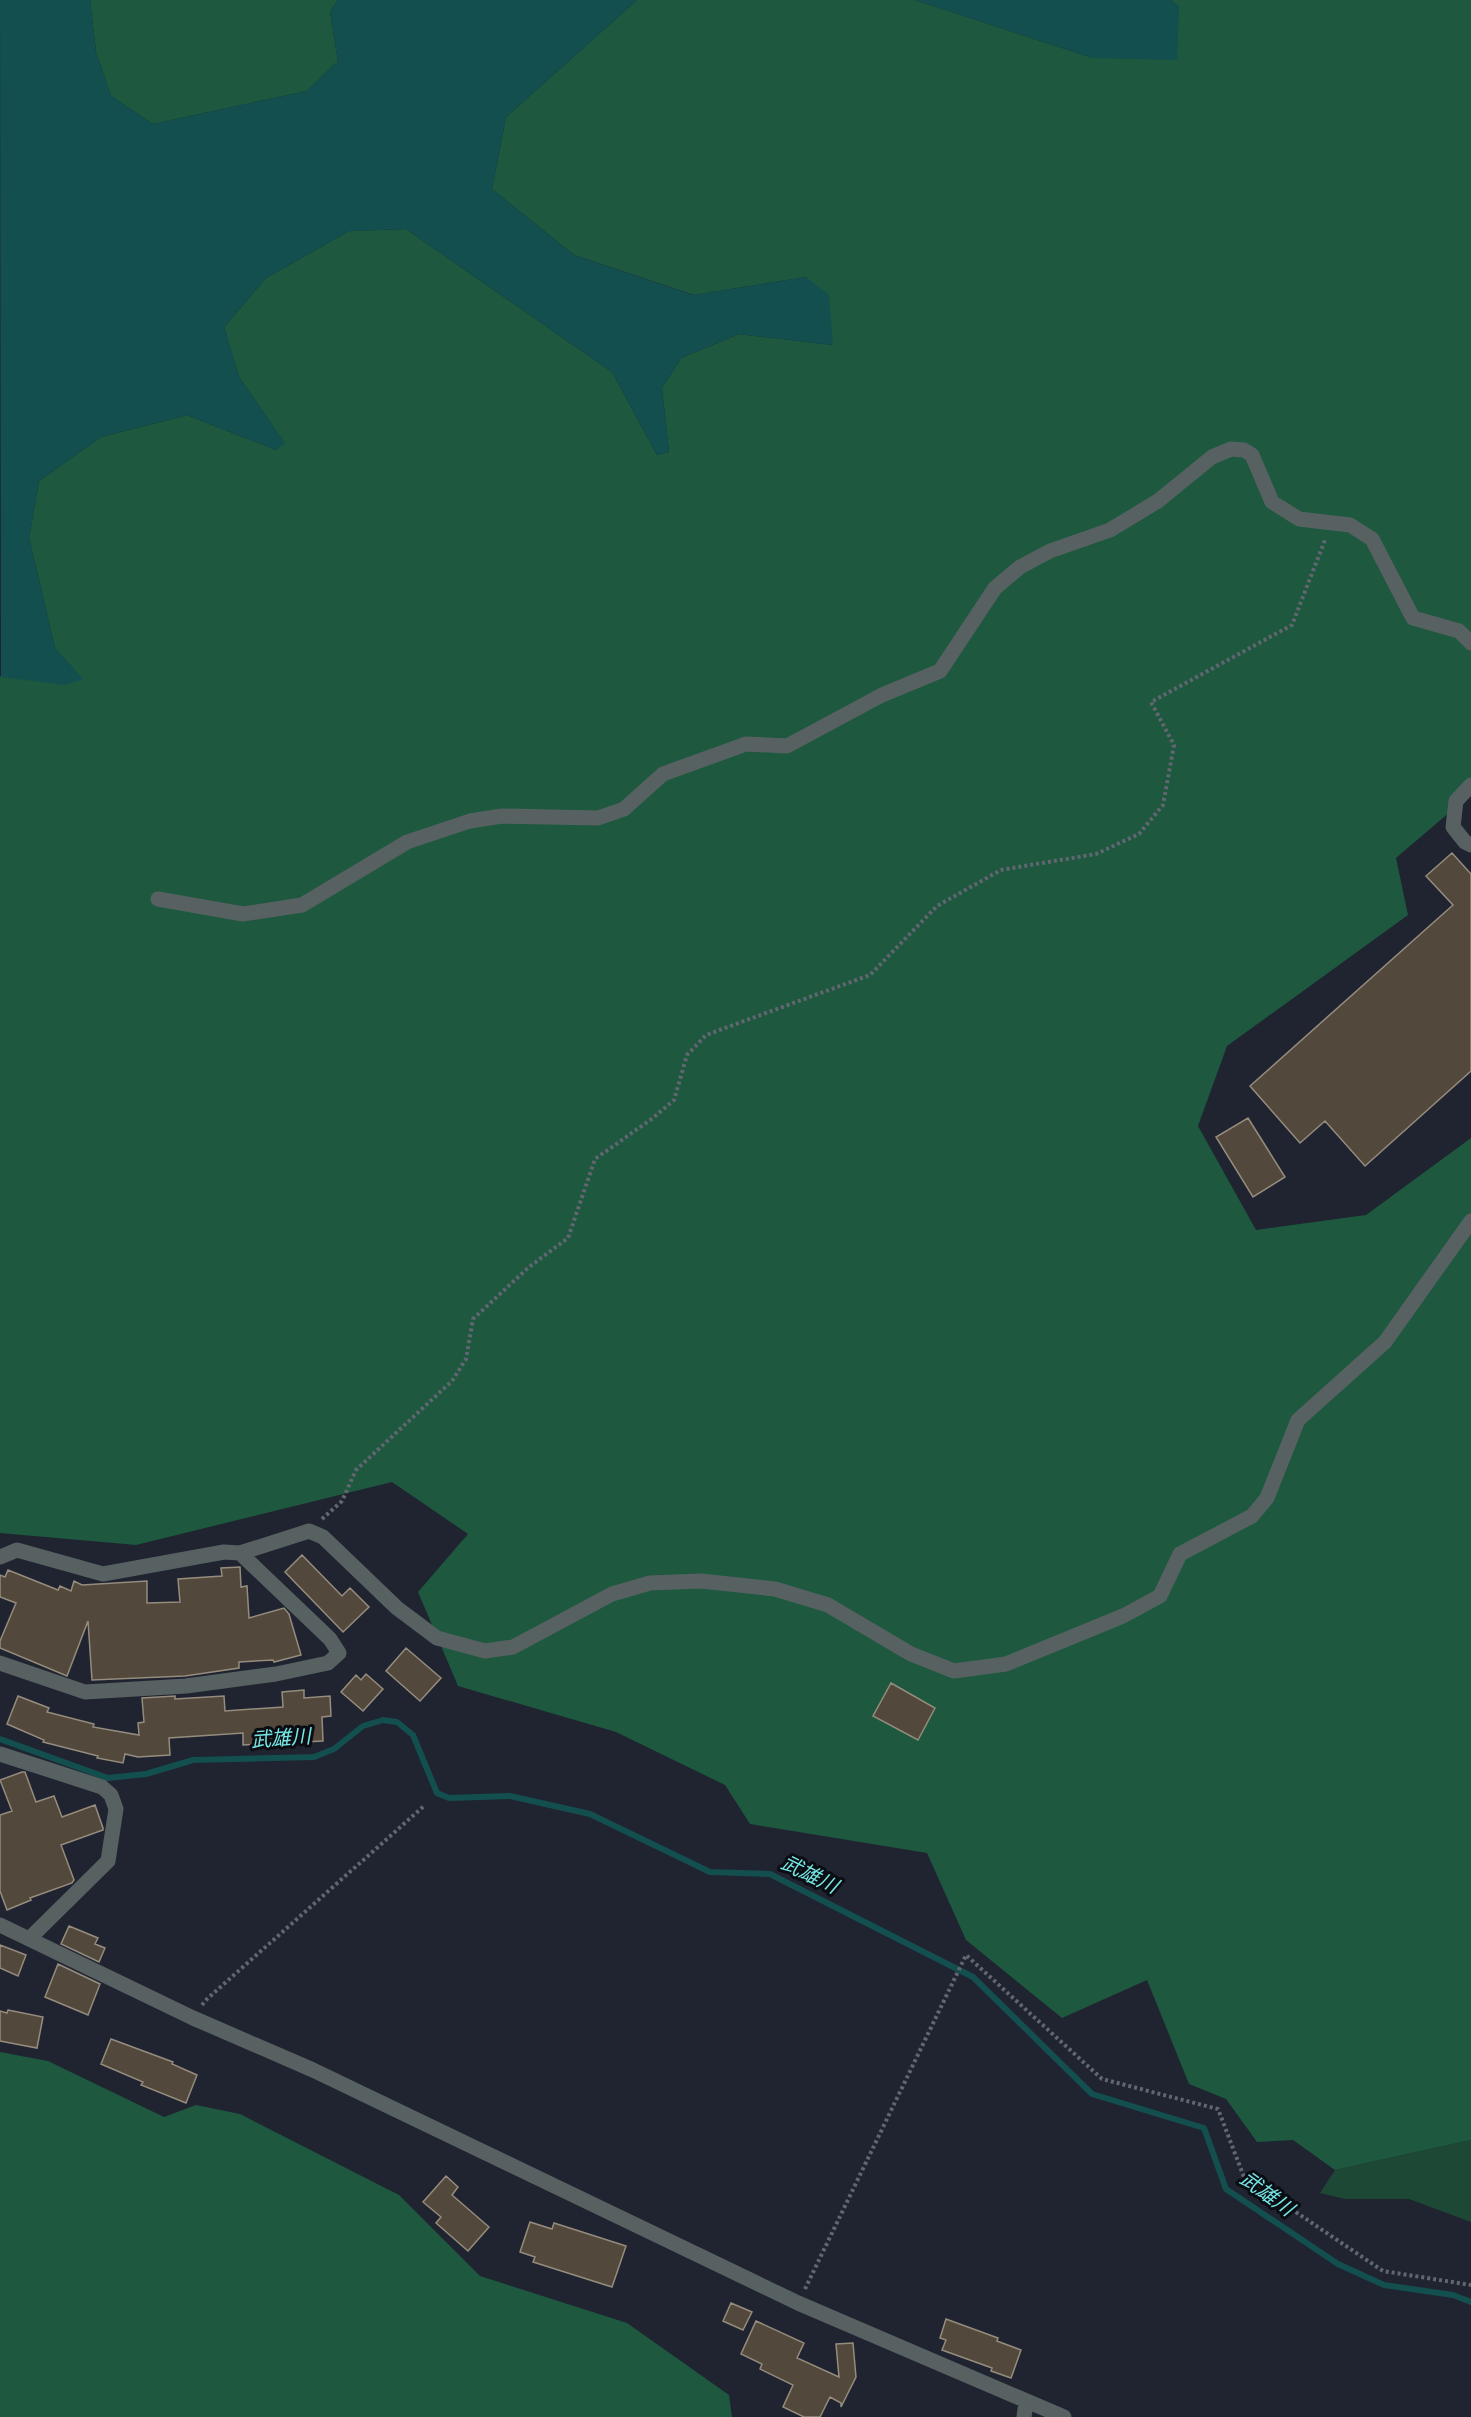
<svg xmlns="http://www.w3.org/2000/svg" width="1471" height="2417" font-family="Overpass,'Noto Sans JP',sans-serif">
<style>
.green{fill:#1d4835}
.forest{fill:#1d583f}
.water{fill:#134f4f}
.lines{fill:none;stroke-linecap:round;stroke-linejoin:round}
.stream{stroke:#134f4f;stroke-width:6}
.building{fill:#52493c;stroke:#968c7e;stroke-width:1.5}
.path{stroke:#626671;stroke-width:4;stroke-dasharray:3 3;stroke-linecap:butt}
.minor{stroke:#586162;stroke-width:15}
.labels{text-anchor:middle;dominant-baseline:central;stroke-width:6;stroke-linejoin:round;paint-order:stroke}
.water-label{font-size:20px;font-style:italic;fill:#75e7e6;stroke:#0b0d12}
</style>
<rect width="100%" height="100%" fill="#1f2430"/>
<path class="green" d="M1471,2140v82l-62,-23h-64l-25,-6 15,-23z"/>
<path class="forest" d="M90,0h248l-8,12 8,49 -31,30 -154,33 -42,-28 -15,-44z
M637,0h278l178,58 86,-51 -9,-7h301v794l-75,64 12,57 -181,131 -29,80 58,104 110,-15 105,-77v1002l-136,30 -42,-30 -36,2 -31,-43 -37,-15 -42,-104 -85,38 -96,-78 -39,-87 -177,-29 -25,-39 -109,-53 -158,-46 -40,-94 50,-58 -76,-52 -256,63 -136,-12v-857l82,3 -27,-31 -26,-110 10,-57 62,-44 86,-22 89,35 8,-8 -45,-65 -15,-50 42,-49 83,-47 57,-2 206,143 45,83 12,-3 -7,-64 19,-30 58,-24 94,11 -27,-68 -112,18 -120,-40 -82,-66 14,-72z
M0,2052l48,9 116,56 32,-12 44,9 159,81 81,81 147,47 102,72 3,22h-732z"/>
<path class="water" d="M0,0h90l6,52 15,44 42,28 154,-33 31,-30 -8,-49 8,-12h299l-131,117 -14,72 82,66 119,40 113,-18 23,18 4,50 -94,-11 -58,24 -19,30 7,64 -12,3 -45,-83 -206,-143 -57,2 -83,47 -42,49 15,50 46,66 -9,7 -89,-35 -86,22 -62,44 -10,57 26,110 28,31 -18,6 -64,-8z
M915,0h255l9,7 -2,53 -84,-2z"/>
<g class="lines">
<path class="stream" d="M0,1739l108,39 38,-4 47,-14 121,-3 20,-8 29,-23 20,-6 14,2 16,13 24,58 12,5 61,-2 80,18 120,58 60,2 203,103 119,117 112,34 22,61 112,75 46,21 69,10 18,7"/>
</g>
<path class="building" d="M1452,853l19,21v197l-106,95 -40,-45 -25,22 -50,-57 203,-181 -27,-29z
M1248,1118l37,59 -32,20 -37,-60z
M302,1555l40,41 8,-8 19,19 -26,25 -58,-60z
M240,1567l1,20 6,-1 2,32 35,-10 5,6 12,41 -27,7 -1,-2 -34,2v6l-54,8 -93,4 -4,-59 -21,55 -67,-28v-7l16,-38 -16,-6v-22l5,2 3,-7 50,20 2,-4 11,5 3,-10 8,4 65,-4v22l33,-1 -2,-23 44,-3 -1,-8z
M406,1648l35,30 -21,23 -34,-30z
M366,1674l17,15 -20,22 -22,-19 15,-17 5,5z
M891,1683l44,25 -17,32 -45,-24z
M304,1690v8l26,-2 1,20 -9,1 1,24 -80,4v-12l-74,5 1,17 -32,2 -13,-3 -2,9 -26,-5 1,-2 -55,-14 1,-2 -37,-16 11,-28 31,12 -2,4 47,12 -1,3 46,8 -1,-12 6,-1 -2,-24 33,-2v3l49,-3 1,15 58,-4 -1,-15z
M22,1772h3l11,30 18,-6 8,21 33,-12 8,23v2l-42,15 13,35 -2,3 -42,15 1,2 -24,10 -7,-19v-76l12,-4 -12,-31z
M69,1926l29,12 -3,6 10,4 -6,14 -38,-18z
M0,1945l26,10 -8,21 -18,-8z
M58,1964l42,20 -12,31 -43,-18z
M8,2010l35,7 -6,31 -37,-7v-30l7,2z
M111,2039l62,23 -1,2 25,11 -11,28 -45,-18 2,-3 -42,-18z
M446,2176l12,11 -6,8 37,32 -21,24 -32,-28 5,-6 -18,-15z
M530,2222l22,7 2,-6 72,23 -14,41 -79,-25 2,-5 -15,-5z
M731,2303l21,9 -9,18 -20,-9z
M946,2319l52,19 -1,3 24,9 -10,28 -20,-7 1,-3 -50,-18 4,-10 -6,-2z
M756,2321l48,22 -7,15 42,19 -3,-33 17,-1 3,34 -15,30v-4l-11,-6 -10,20h-16l-21,-10 10,-22 -33,-16 2,-5 -21,-10z"/>
<g class="lines">
<path class="path" d="M322,1519l20,-18 14,-31 96,-89 14,-22 7,-40 56,-52 39,-29 27,-79 58,-41 21,-18 13,-45 19,-20 164,-60 67,-69 64,-36 95,-16 43,-20 24,-29 11,-60 -23,-43 141,-77 33,-85
M202,2005l5,-6 217,-193
M805,2289l161,-334 136,124 116,30 26,68 139,94 88,14"/>
<path class="minor" d="M1471,785l-15,16 -3,26 12,15 6,3
M158,899l85,15 59,-9 105,-63 63,-21 32,-5 96,2 26,-9 39,-35 83,-30 41,2 95,-51 58,-24 55,-83 25,-21 30,-16 60,-21 48,-29 54,-44 19,-8 13,1 8,5 20,47 27,17 51,6 22,14 41,79 46,13 12,12
M240,1553l69,-22 14,6 74,71 40,30 48,13 28,-4 99,-53 38,-11 51,-2 74,8 53,16 83,49 43,17 52,-7 117,-48 37,-20 20,-42 72,-38 15,-18 31,-78 87,-78 86,-121
M0,1557l17,-7 86,24 121,-22 16,1 90,86 9,14 -11,10 -52,11 -90,12 -101,6 -85,-29
M0,1754l102,33 9,8 5,14 -8,52 -79,78
M0,1925l193,93 120,52 485,233 266,114
M1024,2417l2,-15"/>
</g>
<g class="labels">
<g class="water-label">
<text transform="translate(281 1740) rotate(-4)">武雄川</text>
<text transform="translate(809 1876) rotate(26)">武雄川</text>
<text transform="translate(1266 2195) rotate(36)">武雄川</text>
</g>
</g>
</svg>
